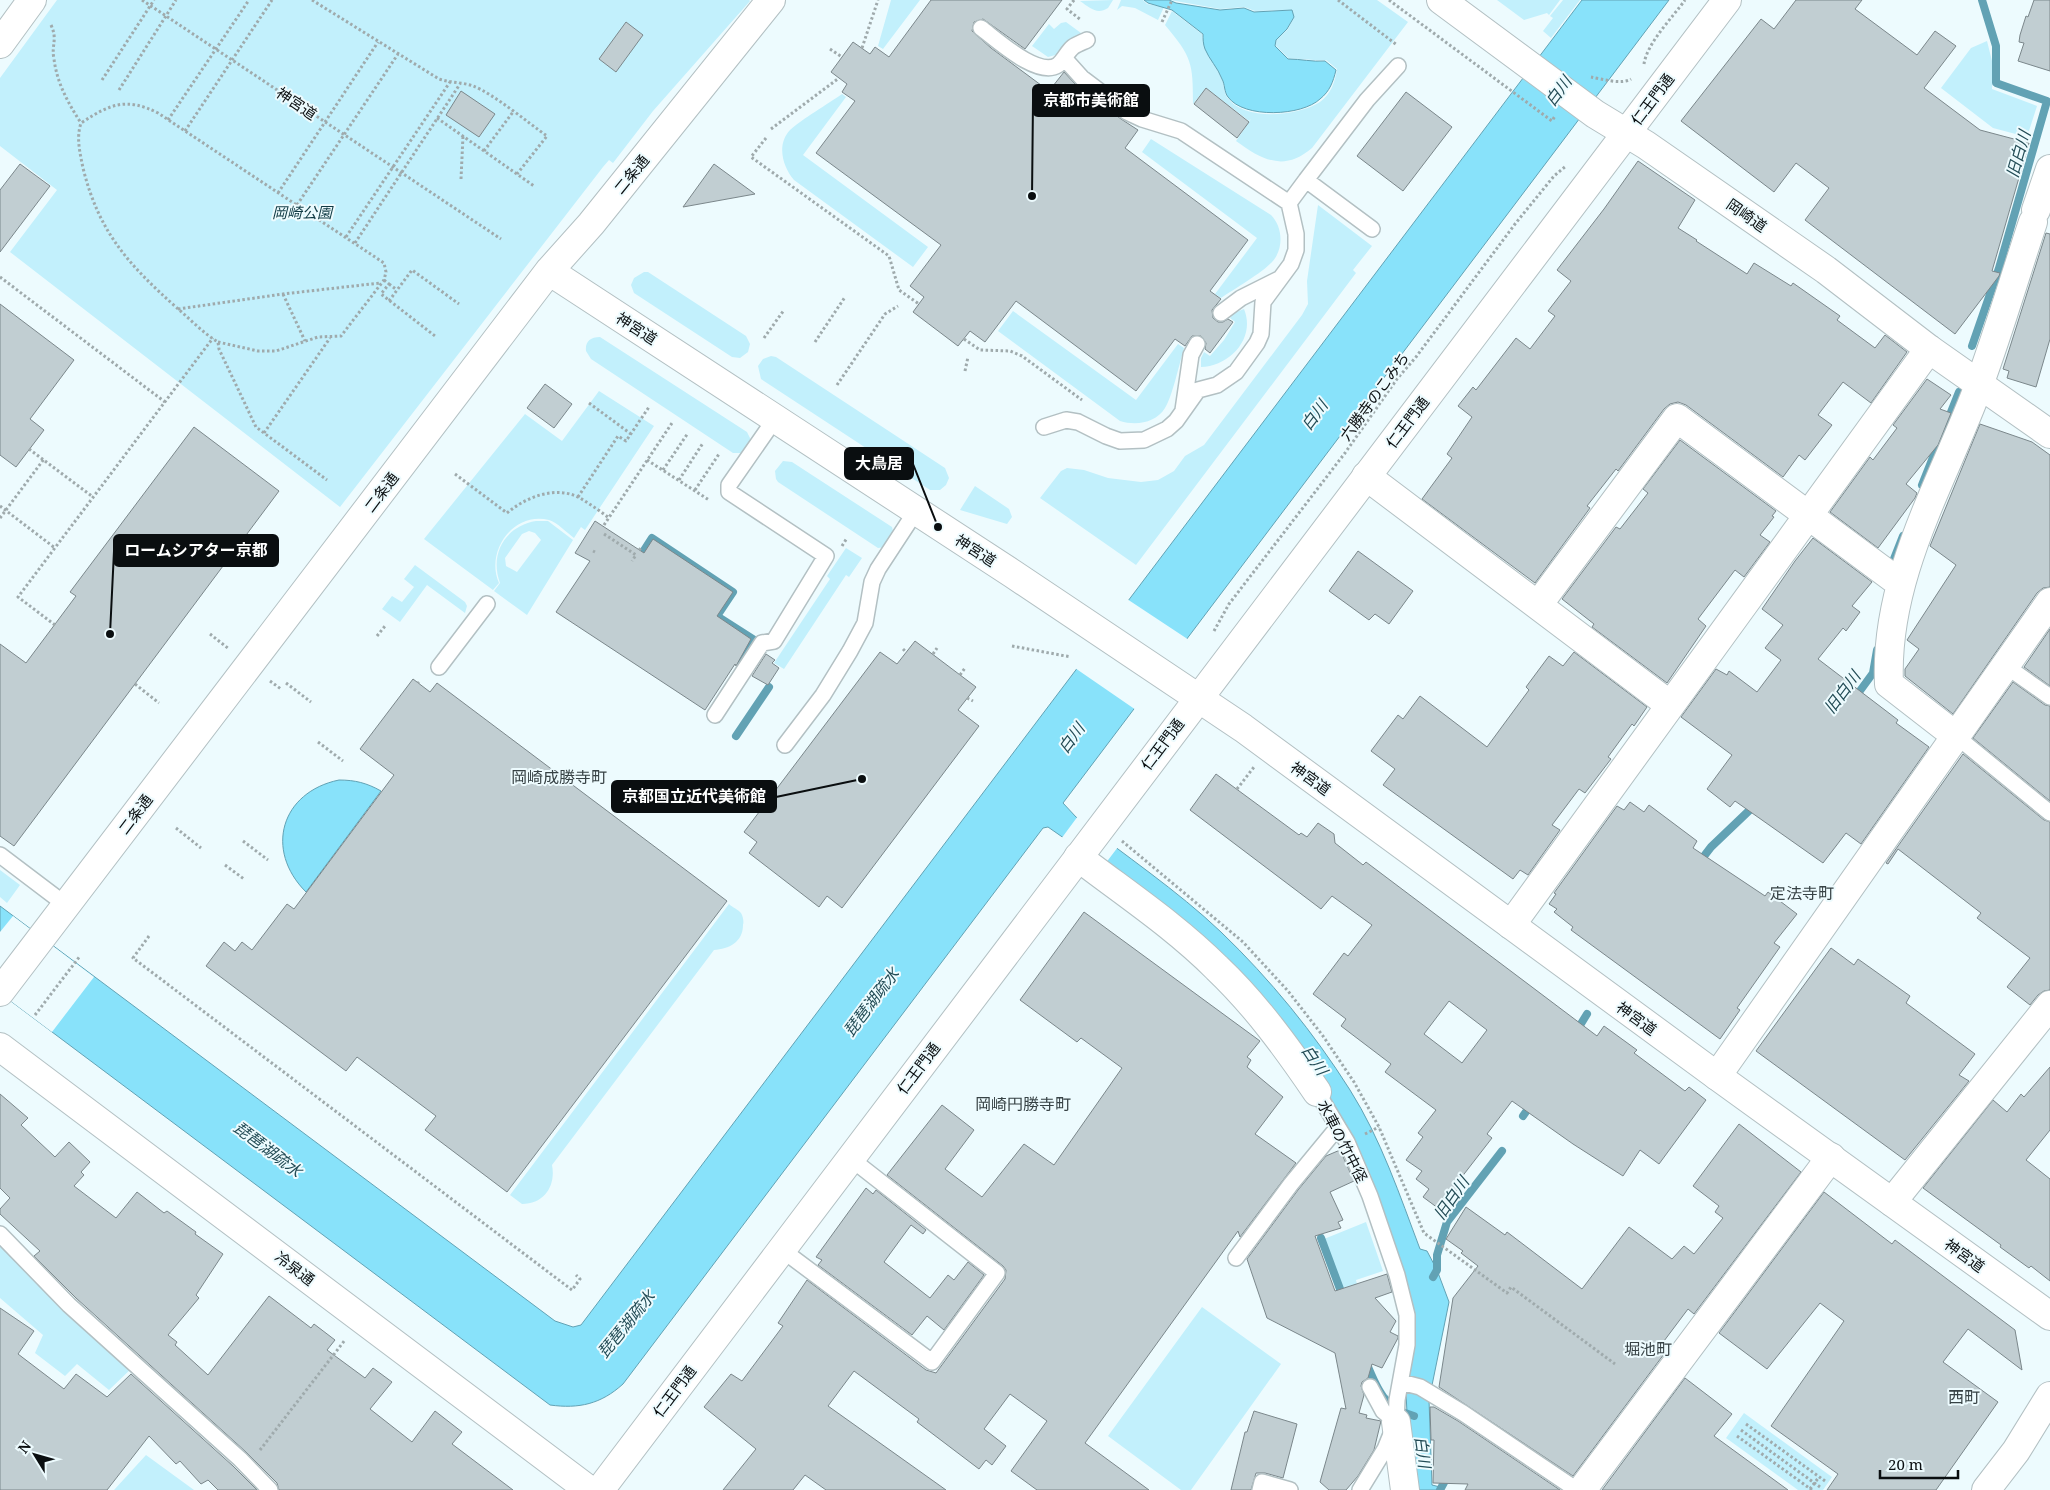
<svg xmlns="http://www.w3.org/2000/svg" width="2050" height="1490" font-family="'Noto Serif','Noto Sans JP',serif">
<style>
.green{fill:#c2f0fc;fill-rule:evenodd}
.water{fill:#88e2fa;stroke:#62a2b4}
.pier{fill:#edfbfe}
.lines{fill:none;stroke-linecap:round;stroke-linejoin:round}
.stream{stroke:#62a2b4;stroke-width:8}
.building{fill:#c1ced2;stroke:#7b878b;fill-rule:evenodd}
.service-casing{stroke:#b3c0c3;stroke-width:18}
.minor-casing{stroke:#b3c0c3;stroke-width:30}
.tertiary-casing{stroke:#b3c0c3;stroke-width:30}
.secondary-casing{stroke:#b3c0c3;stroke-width:30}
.path{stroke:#9faaac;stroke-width:3;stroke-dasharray:2.5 2.5;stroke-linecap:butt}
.service{stroke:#fff;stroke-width:15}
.minor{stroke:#fff;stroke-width:28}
.tertiary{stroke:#fff;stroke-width:28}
.secondary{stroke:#fff;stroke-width:28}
.labels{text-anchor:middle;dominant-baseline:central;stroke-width:4;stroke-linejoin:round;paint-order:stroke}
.street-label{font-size:15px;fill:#0a0e10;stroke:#edfbfe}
.park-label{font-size:15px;font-style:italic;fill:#0f3a44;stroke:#edfbfe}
.water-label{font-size:16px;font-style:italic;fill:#234c56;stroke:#edfbfe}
.neighbourhood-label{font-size:16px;fill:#374245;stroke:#edfbfe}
.leader{fill:none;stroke:#0a0e10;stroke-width:2}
.callout-dot{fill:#0a0e10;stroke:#edfbfe;stroke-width:2}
.callout{fill:#0a0e10;stroke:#0a0e10;stroke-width:2}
.callout-label{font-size:16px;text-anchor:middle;font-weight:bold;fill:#fff}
</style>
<rect width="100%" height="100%" fill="#edfbfe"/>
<path class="green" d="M57,0h692l1,1 -97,110 -40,52 -4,-3 -6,7 -263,340 -330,-255 47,-62 -57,-44v-68z
M891,0h29l-37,49 -5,-3z
M1113,0l-5,8c-11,7 -18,0 -28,-7z
M1121,0h22l4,4 17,3 -6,13 -23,-12 -13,-2 -5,4z
M1170,0h207l31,22 -96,126c-28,24 -50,12 -76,-7l15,-22 -2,2 -43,-33 -13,16c0,-41 -1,-47 -28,-79l7,-14 30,23c3,21 12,27 20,45 2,5 2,14 5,18 17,25 71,19 93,5 11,-8 15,-20 17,-33l-11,-9c-13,1 -24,-2 -37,-1l-13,-13v-6l12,-11 6,-12 -2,-7 -37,1 -11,-4 -24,2z
M1497,0h63l-11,15 -2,-2 -23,7z
M1563,0h17l-29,38 -8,-7 10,-13 -3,-2z
M1066,22l15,11 -12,9 -10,12 -11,3 -16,-11 17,-22 5,5 7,-6z
M1987,41l6,24 -1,24 45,17 -10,31 -34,-9 -52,-40 30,-40z
M842,94l4,3 -43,58 125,92 -15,20 -119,-87c-11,-13 -18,-35 -4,-50 12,-11 38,-26 52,-36z
M1151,139l120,76c12,12 13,34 1,47 -10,11 -38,27 -51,36l-6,-4 42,-56 -115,-86z
M1318,205l54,41 -19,24 3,3 -220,292 -96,-67 21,-27 6,-3 17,2 24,8 33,4 17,-2 16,-9 11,-15 19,-11 98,-130 6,-11 -1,-23z
M644,272h4l98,64 4,8 -2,8 -8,6 -8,-1 -98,-64 -3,-8 3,-7z
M1244,309c12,29 -14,57 -43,58v-9l3,-6 6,4 14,-16 11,-18 -5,-4 4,-5z
M1013,311l123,89 42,-56 6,4c-4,13 -12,50 -19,60 -9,15 -29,18 -45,13l-122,-90z
M600,337l147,95 3,6v6l-8,9h-9l-142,-94 -5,-8c-1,-9 4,-14 14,-14z
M771,356l5,1 169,111 4,10 -3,7 -6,5h-10l-169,-111 -3,-13 5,-7z
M599,391l55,35 -69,104 -4,-3 -7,11c-7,-5 -17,-16 -25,-18 -36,-9 -64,32 -50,63l-6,7 -69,-51 101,-125 37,27z
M783,461l9,1 100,65 2,8 -8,12 -8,1 -100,-66 -2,-3 -1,-8z
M975,486l34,23 3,8 -5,7 -47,-14z
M536,521h12l25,19 -46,75 -33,-24 6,-8c-11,-30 6,-57 36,-62zM529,531l6,2 6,7 -24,32 -11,-6 -1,-8 17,-24z
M846,548l16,10 -13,19 -3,-2 -62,94 -10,-6 56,-84 -3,-3z
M415,565l50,37 2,4 -2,7 -38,-28 -27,37 -18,-13 10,-13 10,6 12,-15 -10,-8z
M0,870l20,15 -13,18 -7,-6z
M729,904c3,3 10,6 12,9 2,3 3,9 2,12 0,17 -14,24 -29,25l-162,215c4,20 -7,39 -30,39l-12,-9z
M1366,1222l17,49 -27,9 2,9 -13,3 -21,-53z
M0,1244l74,76 59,47 -24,23 -32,-26 -12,12 -30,-23 8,-18 -43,-37z
M1202,1307l79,57 -90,126h-10l-73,-54z
M1744,1413l88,64 -9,13h-25l-72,-52z
M146,1455l48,35h-80z"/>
<path class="water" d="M1144,0h25l7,3 44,7 24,-2 10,4 38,-2 2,7 -7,12 -11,11 -1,6 13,13c13,0 24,3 37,2l11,9c-3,12 -6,21 -16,29 -18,17 -76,20 -92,-2 -4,-5 -3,-13 -6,-18 -4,-11 -13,-20 -17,-30 -2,-5 -2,-11 -2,-15l-31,-24 -24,-7z
M1582,0h87l-606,803 13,14c48,38 101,73 145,115 49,47 93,101 129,158 31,49 50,106 70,159l7,2 10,19 12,32 -20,98 3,85 8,2 1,3h-24l-10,-77 -1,-20 7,-51v-35l-17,-57 -65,-149 -220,-230 -63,-44 -5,1 -420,556c-22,20 -44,25 -73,21l-550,-412v-87l555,415 18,6 8,-2z
M339,780c16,0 28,3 42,11l-75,101c-42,-42 -25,-100 33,-112z"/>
<path class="pier" d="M1127,599l62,41 -53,70 -61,-42z
M1078,816l40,31 -16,21 -41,-29z
M13,916l81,61 -42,55 -52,-39v-61z"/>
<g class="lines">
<path class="stream" d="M1972,346l27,-78 48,-167 -51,-18v-37l-14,-46
M1922,485l37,-93
M643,552l9,-14 81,54 -16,24 36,23 -15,22
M1890,569l13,-33
M1854,699l19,-26 4,-23
M736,736l33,-49
M1698,864l13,-17 45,-43
M1576,1032l11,-18
M1523,1116l9,-13
M1321,1238l22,59
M1433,1277l4,-7v-15l10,-33 55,-71
M1366,1362c11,27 18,46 48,54
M1440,1490l7,-13"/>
</g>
<path class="building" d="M931,0h131l-37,49 -42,-30 -9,3 -2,9 19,17 58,43 15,-19 12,13 45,34 17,11 -13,18 123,92 -38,51 11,8 -9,11 1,8 5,4h5l5,-3 5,3 -23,31 -5,-4 1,-6 -5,-7h-9l-7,10 -10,-7 -39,52 -120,-90 -31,41 -15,-11 -12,15 -45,-34 11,-15 -14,-11 31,-41 -125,-92 39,-52 -13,-9 5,-8 -16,-12 22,-30 17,12 5,-7 14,10z
M1796,0h66l-7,9 62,46 18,-24 21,15 -32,42 56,42 49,13 -37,128 8,2 -1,3 -44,58 -150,-114 24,-32 -33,-25 -22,29 -93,-71 80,-102 13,10z
M2034,0h16v71l-32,-10 6,-18 -5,-1 1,-7 6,-19 2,1z
M626,22l17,13 -27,37 -17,-13z
M1206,88l43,34 -12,16 -43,-34z
M461,91l34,23 -16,23 -33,-22z
M1406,92l46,35 -49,64 -46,-35z
M1638,161l57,39 -17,28 19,12 -1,1 51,33 7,-11 37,23 2,-3 47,33 -3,4 38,28 10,-13 22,17 -36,51 -28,-21 -25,33 14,10 -27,35 -6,-5 -16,22 -97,-72 -8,-3 -8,2 -6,5 -46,62 -2,-2 -29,37 3,2 -55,75 -113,-84 30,-41 -5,-4 25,-37 -14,-11 15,-19 3,3 40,-52 14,11 25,-33 -7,-5 23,-30 -14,-11 47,-61z
M20,164l30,22 -50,66v-62z
M714,164l41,30 -72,13z
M2046,233l4,1v105l-14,48 -29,-9 2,-7 -6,-2z
M0,304l74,56 -44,59 14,11 -28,37 -16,-12z
M1927,379l24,16 -11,14 11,4 -13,32 -32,39 11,9 -2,5 -37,50 -48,-36 40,-55 3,3 24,-32 -4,-3 3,-4z
M545,384l27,20 -18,24 -27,-20z
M1980,424l52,18 18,13v132l-7,1 -6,5 -84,121 -48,-38v-7l14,-20 -12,-9 49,-75 -26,-19z
M194,427l85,64 -265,355 -14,-10v-192l26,19 50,-67 -6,-4z
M1680,440l96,71 -4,5 2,1 -14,18 10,7 -26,35 -9,-7 -37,49 8,7 -39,57 -75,-56 2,-3 -32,-25 54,-72 4,2 28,-36 -5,-4z
M595,521l49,32 9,-14 80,53 -16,24 34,23 -15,27 -1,-2 -30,46 -149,-98 34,-51 -15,-8z
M1813,538l59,44 -20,24 8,6 -14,19 -3,-3 -25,31 80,61 -2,3 33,24 -68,97 -15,-11 -23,30 -88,-62 -5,6 -23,-18 25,-34 -51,-38 35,-48 11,6 2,-4 28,21 24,-32 -16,-12 18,-23 -21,-16 33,-48z
M1358,551l55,40 -24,33 -14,-10 -6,6 -40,-29z
M2050,629v57l-26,-19z
M915,641l61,46 -18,23 21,16 -137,182 -15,-12 -8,11 -70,-54 8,-11 -13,-10 136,-180 17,12z
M1574,652l73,55 -13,19 -2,-2 -24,33 3,2 -26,34 -6,-4 -27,36 8,5 -32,45 -8,-5 -7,9 -130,-94 12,-16 -24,-18 27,-36 5,4 17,-23 67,51 42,-57 -3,-3 23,-31 14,10z
M766,654l9,6 -3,3 7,5 -11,17 -16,-9z
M413,679l17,13 7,-9 290,218 -220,291 -82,-62 11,-14 -79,-59 -11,14 -140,-105 18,-24 11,9 7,-9 10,8 35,-46 7,5 100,-134 -34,-26z
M2013,682l32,23 5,1v95l-77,-63z
M1963,754l81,66 6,2v168l-6,1 -6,4 -8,10 -23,-18 23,-29 -53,-40 4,-5 -83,-64 -10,15 -2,-1z
M1216,774l83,61 2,-2 6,4 11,-14 16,11 1,9 28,22 3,-3 231,174 7,-10 33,24 -3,3 51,38 4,-4 17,13 -47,64 -19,-14 -17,26 -50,-32 -61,-43 -25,33 5,4 -31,40 3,3 -22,30 -19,-14 6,-8 -13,-10 6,-8 -16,-11 17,-23 -5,-4 18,-23 -51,-38 6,-8 -50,-38 5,-7 -33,-25 31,-41 4,3 24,-31 -40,-29 -11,13 -131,-99zM1449,1001l38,29 -25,33 -38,-29z
M1630,802l14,10 5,-7 48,36 -4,7 72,48 3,-4 29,22 -23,29 6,4 -43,61 3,2 -20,29 -149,-109 2,-3 -19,-15 3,-3 -8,-5 7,-10 -2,-1 63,-87 7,4z
M1084,912l176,129 -13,16 4,3 -4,7 36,30 -28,37 41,29 -56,74 -2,-6 -153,212 64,47h-112l-26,-19 36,-50 -37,-27 -26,35 22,17 -14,19 -6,-5 -7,9 -62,-47 2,-3 -65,-48 -26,35 118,84h-120l-21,-15 -12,15h-70l33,-41 -52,-42 27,-33 11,7 41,-55 -5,-3 29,-43 119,90 10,3 69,-94 1,-9 -3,-4 -116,-91 55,-70 32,25 -29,39 37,28 42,-53 30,21 68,-97 -41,-30 -4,4 -57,-42z
M1831,948l23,17 4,-6 52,37 -4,7 69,51 -16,21 10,6 -64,79 -149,-109z
M2050,1067v63l-24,30 24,19v102l-19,-15 -2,2 -29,-21 1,-2 -78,-57 70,-88 14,12 14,-18 3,3z
M0,1094l28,24 -7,7 34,32 14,-15 21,20 -9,10 3,3 -10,11 42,32 21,-26 27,21 3,-2 29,21 -1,2 28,20 -27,41 3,3 -31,37 9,7 -2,3 33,30 61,-79 42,32 3,-4 21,16 -8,10 38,28 8,-10 19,14 -22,27 42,33 23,-31 27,21 -10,12 61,46h-234l-2,-7 -31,-31 -170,-154 -42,-42 6,-5 -40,-37v-5l10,-11 -10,-10z
M1739,1124l62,48 -107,142 -6,-5 -24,32 6,5 -97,130 -134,-89 14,-89 25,-32 -17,-13 2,-2 -17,-12 20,-32 39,28 2,-3 75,57 47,-62 43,32 12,-13 10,8 29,-36 -8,-6 4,-6 -26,-20z
M1340,1150l14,31 -24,11 13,28 -5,2 3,6 -26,8 20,55 52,-17 5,18 -17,6 21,23 -6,11 8,4v2l-16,30 -10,-4 -4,14 -6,4 -1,4 3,9 -5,18 8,2 -1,3 15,3 -7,29 -16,26 -12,14h-17l-9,-8 21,-74 5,1 -11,-56 -68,-35 -20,-59 51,-69 28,-34z
M866,1188l7,6 3,-4 50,40 -3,4 -12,-9 -27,37 46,36 18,-23 6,5 14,-18 16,13 -40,55 -17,-14 -15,19 -94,-70 4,-5 -6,-3z
M1824,1192l68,52 3,-4 120,90 7,40 -54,-41 -25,33 55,40 -62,88h-109l11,-16 -67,-48 73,-105 -24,-18 -53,66 -48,-36z
M0,1308l34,23 -16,23 46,35 12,-15 31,23 24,-23 102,92 24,24h-39l-10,-10 -7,4 -21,-23 -4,3 -27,-28 -42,54h-107z
M1685,1378l47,36 -18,22 74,54h-186z
M1430,1407h4l24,14 102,69h-95l3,-6 -35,-1 1,-43h-3z
M1254,1411l43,13 -14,54 -18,-5h-9l-5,17h-20l14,-58h2z"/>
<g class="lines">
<g class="service-casing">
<path id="service" d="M981,28c16,12 57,50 77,37 6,-5 9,-13 15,-18 4,-3 10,-5 14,-7
M1064,58l18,20 45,34 15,7 39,12 108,72 17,-23 66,49
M1306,180l61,-80 31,-34
M1221,313l20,-15 38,-19
M1183,410l8,-55 6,-11
M1044,427l22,-7 12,2 28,14 14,5 24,-1 23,-11 9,-8 22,-31 19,-5 19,-13 21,-29 4,-9 2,-32 28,-38 5,-14v-16l-7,-31
M2006,666l44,31
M439,667l48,-63
M715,715l47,-72 12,-2 52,-85 -97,-64v-7l46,-66
M1956,736l94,77
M785,745l38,-50 27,-44 15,-28 7,-41 6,-13 38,-58
M0,855l66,50
M1317,1092l30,50 23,54 27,79 10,40v30l-10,55 -1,22 -11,27 -25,41
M0,1234l69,71 171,154 30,31
M781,1249l151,113 65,-89 -147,-115
M1236,1258l55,-74 47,-57
M1401,1382l19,5 43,26 114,77
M1370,1387l13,24 13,11
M1260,1490l2,-8 28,8"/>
</g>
<g class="minor-casing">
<path id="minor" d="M2036,210l14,-41
M1366,476l304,229
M1538,605l139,-187 224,166
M1956,736l-67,-52c-5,-107 54,-202 90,-299 20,-54 36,-109 54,-163
M1078,857c47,36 97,69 139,111 39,37 70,80 100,124
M1511,925l418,-576
M1717,1076l333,-474
M1892,1202l158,-197
M1396,1422l9,68
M1582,1490l249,-333"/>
</g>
<g class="tertiary-casing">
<path id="tertiary" d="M1441,0l154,114 51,31 180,125 103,79 121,85
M0,44l32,-44
M549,271l464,303 230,154 474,348 333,240
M0,992l549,-721 42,-47 180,-224
M0,1047l589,443
M600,1490l1127,-1490"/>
</g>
<g class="secondary-casing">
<path id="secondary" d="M1986,1490l30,-39 34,-55"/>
</g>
<path class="path" d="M142,0l359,239
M312,0l127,79c12,4 23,3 34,7 21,8 54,36 74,50l-30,38
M1074,0l-7,9 14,11
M1338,0l59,45
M1389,0l163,121 3,-5
M1162,22l10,-22
M51,25c7,15 0,20 3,34 3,24 14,44 27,64
M862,48l16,-48
M830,49l12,8
M1644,64c3,-21 29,-47 41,-64
M1591,77c11,2 31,8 40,2
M102,80l52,-80
M119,90l57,-90
M437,118l97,68
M168,120l81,-120
M771,129l68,-51
M185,131l87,-131
M766,138l-15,19 138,99 10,34 20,14
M484,151l29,-39
M461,179l2,-43
M278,193l100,-151
M297,205l101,-151
M346,237l104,-155
M355,243l105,-159
M0,277l165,125
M384,280l5,4 -8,10 54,42
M389,284l8,6
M283,294l22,47
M389,301l23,-31 47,34
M178,309l105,-15 97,-11
M764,338l20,-28
M964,339l16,11 30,1 12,5 60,44
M218,342l40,9h18l42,-14 23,-1 43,-56 2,-8 -2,-9 -226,-150c-32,-16 -48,-9 -77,10 -5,15 -1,30 2,45 16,65 46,97 94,140 13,11 26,25 41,34l1,7 37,78 71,53
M815,342l30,-45
M965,371l3,-14
M837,385l48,-71 13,-8
M589,403l42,31
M264,433l66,-95
M29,449l64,48
M647,460l62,40
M663,470l25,-37
M455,474l52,39c19,-16 49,-28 73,-15 10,6 20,13 29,20
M679,480l24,-37
M695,490l24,-36
M578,497l40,-61 8,5 23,-34
M0,506l55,42
M0,518l44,-59
M604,525l68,-102
M604,534l32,21 -4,6
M842,546l5,-8
M639,550l2,-2
M593,551l2,1
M55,625l-37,-28 195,-259
M1214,631l15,-27 116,-151 52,-74 19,-22 99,-133 39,-48 12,-10
M210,634l19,15
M377,636l8,-10
M1012,646l59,11
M903,649l3,3
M933,654l4,-6
M960,675l5,-7
M270,681l11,8
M286,683l25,19
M418,683l1,-1
M135,684l24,19
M967,698l6,3
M318,742l25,19
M1237,789l17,-22
M176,828l25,20
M243,841l25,19
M1122,841l121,101 45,49 35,45 31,46 25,45 45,106 83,60 4,-6 104,77
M225,865l19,14
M149,936l-16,22 439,332 8,-11 -4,-4
M35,1015l45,-59
M1365,1134l14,-7
M1746,1424l79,57
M1741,1430l79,57
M1737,1436l75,54
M260,1450l85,-110
M1810,1489l9,-12"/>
<use href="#service" class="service"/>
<use href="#minor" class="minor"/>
<use href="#tertiary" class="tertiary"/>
<use href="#secondary" class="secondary"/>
</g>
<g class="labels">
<g class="street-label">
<text transform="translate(1652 99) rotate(-53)">仁王門通</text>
<text transform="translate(297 103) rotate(34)">神宮道</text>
<text transform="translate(631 174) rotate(-51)">二条通</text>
<text transform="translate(1747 215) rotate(35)">岡崎道</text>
<text transform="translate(637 328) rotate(33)">神宮道</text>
<text transform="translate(1374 396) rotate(-54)">六勝寺のこみち</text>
<text transform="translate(1407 422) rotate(-53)">仁王門通</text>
<text transform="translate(381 492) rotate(-53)">二条通</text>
<text transform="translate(976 550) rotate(33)">神宮道</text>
<text transform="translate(1162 744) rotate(-53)">仁王門通</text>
<text transform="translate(1311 778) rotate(36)">神宮道</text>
<text transform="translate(135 814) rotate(-53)">二条通</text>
<text transform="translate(1637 1018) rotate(36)">神宮道</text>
<text transform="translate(918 1068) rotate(-53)">仁王門通</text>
<text transform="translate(1343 1141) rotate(63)">水車の竹中径</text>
<text transform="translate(1965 1255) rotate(36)">神宮道</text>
<text transform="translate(295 1268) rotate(37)">冷泉通</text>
<text transform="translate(674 1391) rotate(-53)">仁王門通</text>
</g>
<g class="park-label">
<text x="302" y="212">岡崎公園</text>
</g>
<g class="water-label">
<text transform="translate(1558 91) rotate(-53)">白川</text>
<text transform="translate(2018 154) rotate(-74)">旧白川</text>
<text transform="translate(1314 415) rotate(-53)">白川</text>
<text transform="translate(1842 692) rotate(-53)">旧白川</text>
<text transform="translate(1071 738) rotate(-53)">白川</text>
<text transform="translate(871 1002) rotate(-53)">琵琶湖疏水</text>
<text transform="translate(1315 1060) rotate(56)">白川</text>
<text transform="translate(268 1149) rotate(37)">琵琶湖疏水</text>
<text transform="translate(1451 1198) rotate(-55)">旧白川</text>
<text transform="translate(626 1324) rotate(-51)">琵琶湖疏水</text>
<text transform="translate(1423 1452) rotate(82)">白川</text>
</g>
<g class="neighbourhood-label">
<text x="559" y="777">岡崎成勝寺町</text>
<text x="1802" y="893">定法寺町</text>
<text x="1023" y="1104">岡崎円勝寺町</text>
<text x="1648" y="1349">堀池町</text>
<text x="1964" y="1397">西町</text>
</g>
</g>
<path class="leader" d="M1032 196L1033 101M938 527L913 464M110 634L114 551M862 779L776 797"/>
<g class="callout-dot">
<circle cx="1032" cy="196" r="5"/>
<circle cx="938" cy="527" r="5"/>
<circle cx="110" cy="634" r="5"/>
<circle cx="862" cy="779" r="5"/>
</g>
<g class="callout">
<rect x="1033" y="85" width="116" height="31" rx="5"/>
<rect x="845" y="448" width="68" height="31" rx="5"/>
<rect x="114" y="535" width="164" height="31" rx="5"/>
<rect x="612" y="781" width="164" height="31" rx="5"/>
</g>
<g class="callout-label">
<text x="1091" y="106">京都市美術館</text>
<text x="879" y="469">大鳥居</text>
<text x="196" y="556">ロームシアター京都</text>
<text x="694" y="802">京都国立近代美術館</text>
</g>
<g transform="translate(35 1455) rotate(307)" stroke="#edfbfe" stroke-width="4" paint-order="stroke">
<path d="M0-4L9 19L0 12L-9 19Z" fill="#0a0e10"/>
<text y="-8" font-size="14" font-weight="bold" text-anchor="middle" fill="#0a0e10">N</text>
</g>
<path d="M1880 1470v8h78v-8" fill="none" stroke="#0a0e10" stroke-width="2.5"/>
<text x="1888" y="1470" font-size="15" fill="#0a0e10" stroke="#edfbfe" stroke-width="4" paint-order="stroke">20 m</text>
</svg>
